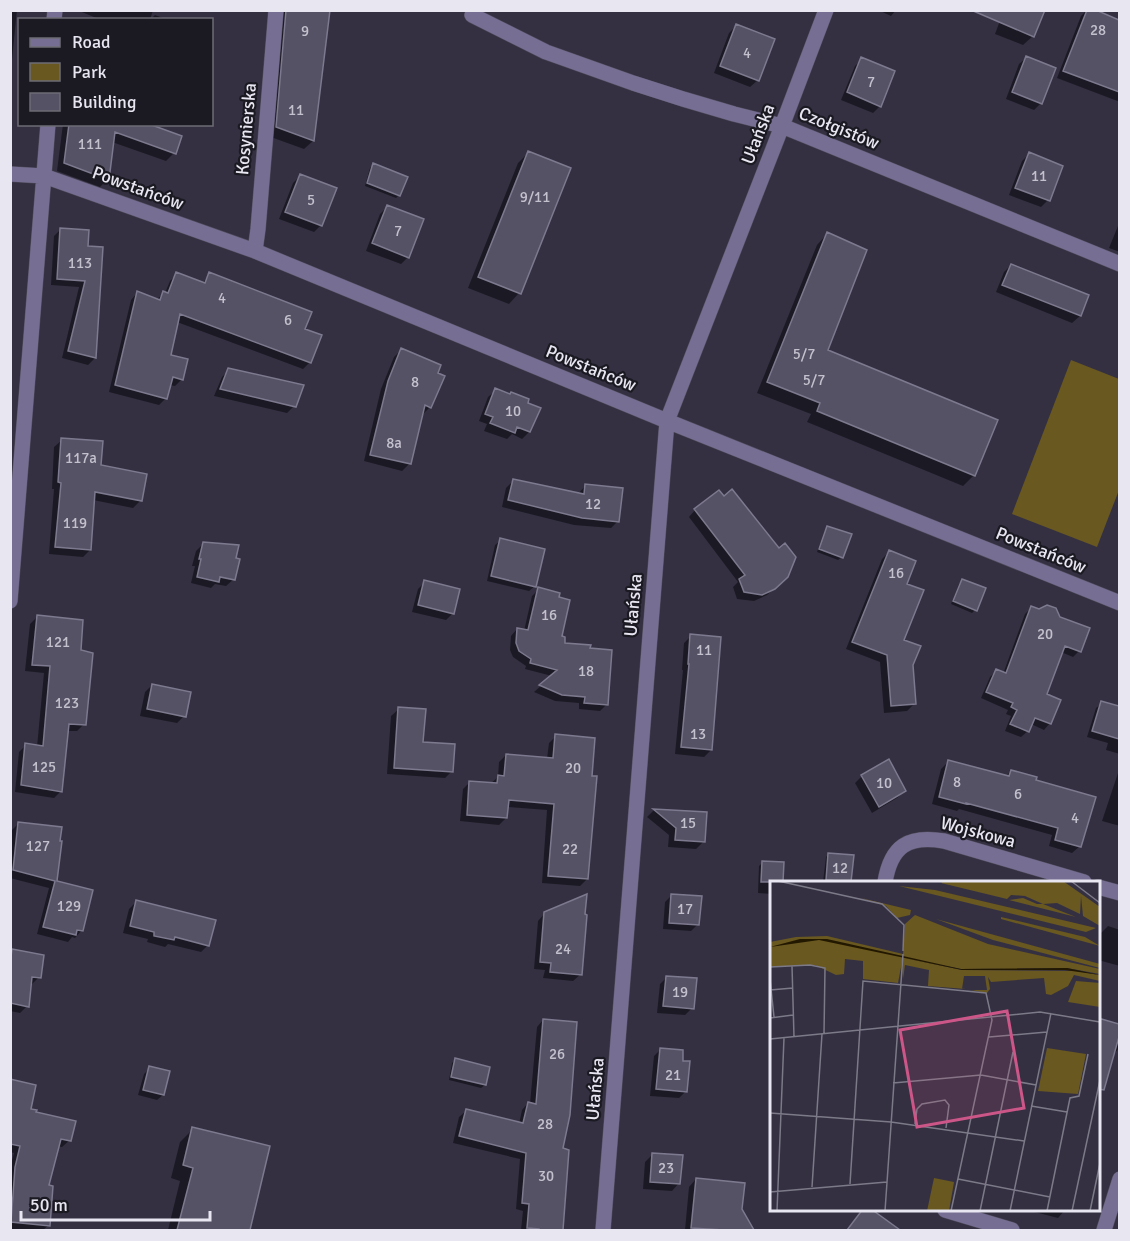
<svg xmlns="http://www.w3.org/2000/svg" width="1130" height="1241" font-family="Signika,sans-serif">
<style>
.green{fill:#695820}
.shadow{fill:#0007}
.building{fill:#565265;stroke:#7d798e;stroke-width:1.5}
.lines{fill:none;stroke-linecap:round;stroke-linejoin:round}
.minor-casing{stroke:#514d5e;stroke-width:16}
.minor{stroke:#776f93;stroke-width:15}
.labels{text-anchor:middle;dominant-baseline:central;stroke-width:4.5;stroke-linejoin:round;paint-order:stroke}
.number-label{font-size:15px;fill:#c4c1ce}
.street-label{font-size:18px;fill:#e8e6f1;stroke:#1b1a22}
.inset-road{fill:none;stroke:#7c7988;stroke-width:1.5}
.view{fill:#cd5688;fill-opacity:0.15;stroke:#cd5688;stroke-width:3}
.inset-edge{fill:none;stroke:#e8e6f1;stroke-width:3}
</style>
<rect width="100%" height="100%" fill="#343042"/>
<path class="green" d="M1071,360l48,19v111l-22,57 -85,-33z"/>
<path class="shadow" d="M10,10h7l-7,69z
M77,10h76l-3,10h-49z
M277,10h51l-15,131 -9,8 -36,-13z
M878,10h18l-5,6z
M1004,10l29,26 -10,9 -28,-11z
M1087,10l17,46 16,6v40l-63,-24 24,-62z
M155,15l13,5h-18z
M736,26l22,54 -8,7 -36,-14 15,-40z
M1027,57l14,46 -7,7 -28,-11 13,-35z
M862,59l18,47 -7,7 -32,-13 14,-34z
M63,124h91l-1,3 21,26 -8,8 -54,-19 -4,37 -8,8 -43,-16z
M529,152l41,17 -51,124 -10,11 -41,-16 50,-125z
M1029,154l19,46 -7,7 -32,-12 13,-34z
M373,165l26,30 -3,3 -31,-12 5,-18z
M300,176l21,49 -7,7 -35,-13 14,-36z
M387,207l21,50 -7,7 -35,-13 14,-37z
M1120,221v31l-11,-4z
M61,229l26,19 8,110 -7,7 -26,-7 17,-71 -28,-2 3,-49z
M827,234l-1,117 148,124 -11,11 -156,-64 4,-8 -54,-21 60,-148z
M1011,265l76,31 -7,20 -8,7 -76,-31 8,-20z
M177,274l25,10 8,-10 93,55 7,33 -7,7 -126,-47 -8,34 13,23 -7,7 -6,-1 -3,13 -7,7 -50,-13 22,-92 6,-7 19,7 8,-7h1l5,-12z
M401,350l29,57 -7,7h-2l-12,50 -7,7 -38,-10 17,-72 13,-32z
M229,370l65,36 -7,7 -73,-17 8,-19z
M496,390l33,42 -7,7 -10,-5 -5,5 -23,-8 3,-7 -8,-3 9,-24z
M62,440l38,26 45,10 -5,25 -7,7 -40,-8 -3,50 -7,7 -34,-3 5,-65h-2l2,-42z
M513,481l65,13 8,-9 32,36 -7,7 -37,-3 -72,-18 4,-19z
M695,510l92,66 -20,19 -13,6 -17,-2 -4,-12 5,-5 -49,-65z
M828,527l14,30 -4,3 -21,-8 8,-22z
M501,540l34,46 -6,5 -42,-10 8,-36z
M203,544l31,35 -8,7 -11,-2 -4,4 -20,-5 4,-17h-3l4,-15z
M889,552l16,33 -3,56 10,24 2,39 -7,7 -23,2 -4,-51 -34,-13 36,-90z
M962,580l13,30 -3,3 -21,-9 8,-20z
M425,582l28,31 -7,7 -34,-8 6,-23z
M539,589l24,55 43,61 -6,6 -21,-2v-6l-24,-2 -21,-9 18,-16 -27,-7 1,-3 -13,-9 -3,-7 1,-14 6,-7 7,2 8,-35z
M1031,608l48,43 -6,6 -12,-5 -16,43 5,28 -6,7 -13,-6 -3,7 -7,6 -16,-6 6,-15 -5,-2 2,-4 -27,-12 9,-21 6,-6 7,3 22,-60z
M37,617l42,34 5,73 -7,7h-10l-6,60 -7,7 -39,-6 4,-40 7,-7 11,2 7,-74 -19,-2 5,-47z
M691,636l20,114 -7,7 -29,-3 8,-84h-1l2,-27z
M152,685l32,31 -7,7 -37,-7 5,-24z
M1102,703l18,5v46l-14,-4 2,-7 -21,-6 9,-29z
M399,709l23,34 30,28 -7,7 -58,-4 4,-58z
M556,736l31,143 -7,7 -38,-3 5,-73 -40,-3 -1,11 -7,7 -39,-4 3,-32 7,-7 20,2 8,-7 1,-15 7,-7 41,4 2,-16z
M948,762l57,15 6,-6 23,10 46,65 -8,7 -23,-7 3,-11 -93,-26 -2,2 -25,-7 9,-35z
M1120,767v59l-18,-5z
M862,776l42,15 -7,7 -25,15 -17,-30z
M654,810l51,4 -2,28 -7,7 -28,-2 1,-12 -22,-18z
M18,824l42,4 -5,54 27,48 -7,8 -3,-1 -4,5 -31,-8 12,-46 -39,-10 1,-47z
M829,854l21,28h-27l3,-25z
M762,863l20,1v18h-10v12l-14,-1 1,-27z
M672,895l26,29 -7,7 -28,-2 2,-27z
M136,902l72,43 -7,7 -33,-8 -3,3 -18,-5 1,-3 -25,-6 6,-24z
M545,913l36,61 -8,7 -30,-3 2,-8 -11,-1 4,-48z
M1108,926l12,4v36l-22,-6v-17l3,-10z
M13,950l26,27 -7,7h-2l-3,22 -7,7 -10,-2v-58z
M667,977l25,31 -7,7 -28,-2 3,-29z
M543,1020l18,129 6,2 -6,79h-40l2,-19 -7,-2 4,-50 -67,-16 6,-26 7,-6 53,13 3,-14 6,-7 2,1 7,-77z
M1098,1020l22,6v21l-7,8z
M661,1049l25,42 -7,7 -29,-2 4,-40z
M455,1060l30,25 -4,3 -32,-8 3,-17z
M150,1068l13,27 -6,5 -19,-5 6,-21z
M10,1081l19,29 41,30 -8,7 -5,-1 -10,41 2,38 -6,5h-33v-62l4,-15 -4,-1z
M193,1129l75,18 -20,83h-80l12,-49 -9,-3 9,-36z
M652,1155l27,28 -7,8 -29,-2 2,-27z
M696,1179l45,30 11,21h-67l4,-43z
M1027,1210h38l-7,8z"/>
<path class="building" d="M286,10h44l-16,131 -38,-14z
M971,10h74l-11,27z
M1087,10h9l23,10v72l-56,-21z
M736,24l39,15 -16,42 -39,-15z
M1026,56l30,12 -14,36 -30,-12z
M861,57l34,14 -14,36 -34,-15z
M69,124h80l33,12 -6,18 -61,-22 -6,48 -45,-17z
M528,151l43,17 -50,126 -43,-17z
M1029,152l34,14 -13,35 -35,-13z
M373,163l35,14 -8,19 -33,-13z
M300,174l37,14 -15,38 -37,-14z
M387,205l37,14 -15,39 -37,-15z
M60,228l29,2 -1,16 15,1 -7,111 -28,-7 17,-70 -28,-2z
M827,232l40,18 -39,100 170,70 -23,56 -158,-65 3,-8 -53,-21z
M1011,264l78,31 -8,21 -79,-31z
M176,272l29,11 4,-11 103,40 -7,17 17,6 -11,28 -131,-49 -9,41 17,4 -5,21 -10,-3 -6,22 -52,-14 22,-94 23,9 3,-9 5,2z
M401,348l40,17 -3,8 7,3 -14,32 -6,-3 -14,59 -41,-9 18,-74z
M228,368l76,17 -8,22 -76,-18z
M495,388l15,6 1,-2 18,7 -1,4 13,5 -11,24 -13,-5 -2,6 -25,-10 3,-6 -8,-3z
M61,438l42,3 -2,24 46,9 -5,27 -47,-9 -4,58 -36,-3 6,-64 -3,-1z
M513,479l71,15 1,-10 38,4 -4,34 -37,-4 -74,-18z
M732,489l47,59 6,-5 11,14 -8,20 -13,12 -13,6 -18,-3 -5,-13 6,-4 -51,-66 25,-19 5,6z
M827,526l25,8 -9,24 -24,-9z
M500,538l45,11 -9,38 -45,-11z
M203,542l36,3 -3,13 4,1 -5,21 -15,-3 -1,5 -22,-5 4,-18h-2z
M889,550l27,11 -9,23 17,6 -20,50 17,6 -8,19 3,39 -25,2 -4,-51 -35,-13z
M962,579l24,9 -9,23 -24,-10z
M424,580l36,9 -6,25 -36,-9z
M538,587l22,6 -1,4 11,3 -8,36 3,1v6l26,2 -1,3 22,2 -4,55 -24,-2 1,-6 -23,-2 -23,-10 18,-15 -27,-7 1,-4 -12,-8 -3,-8 1,-15 11,2z
M1047,605l9,3 4,9 30,11 -9,24 -16,-6 -18,48 14,6 -10,24 -16,-6 -6,14 -19,-8 7,-14 -6,-3 2,-4 -27,-11 10,-23 10,4 25,-67 8,3z
M37,615l46,5 -2,30 12,3 -7,72 -17,-1 -7,68 -41,-7 4,-42 18,3 7,-80 -18,-1z
M690,634l31,3 -9,113 -31,-3 8,-83h-1z
M152,684l39,8 -5,25 -39,-8z
M1101,701l18,5v33l-27,-8z
M398,707l28,2 -3,33 32,2 -2,28 -59,-4z
M555,734l40,4 -3,38h5l-9,103 -40,-3 6,-72 -45,-4 -2,18 -40,-3 2,-34 28,2 1,-8 6,1 2,-22 47,4z
M889,759l17,32 -27,16 -18,-32z
M948,760l61,16 2,-6 26,7 -1,3 60,17 -15,50 -26,-7 3,-12 -92,-25v1l-27,-7z
M653,809l54,3 -2,30 -30,-2 1,-12z
M18,822l44,5 -2,14h2l-5,40 36,9 -10,41 -6,-1 -1,5 -33,-8 12,-46 -42,-11z
M828,853l26,2 -3,27 -25,-2z
M762,861l22,1 -1,20h-22z
M587,894l-2,20 2,1 -5,60 -32,-3 1,-9 -11,-1 4,-50z
M671,894l31,2 -3,29 -30,-2z
M136,900l80,20 -7,26 -34,-9 -1,3 -20,-4v-4l-24,-6z
M12,949l32,6 -3,23 -9,-1 -3,30 -19,-4v-38z
M666,976l31,2 -3,31 -31,-3z
M1098,1018l21,6v13l-15,53 -6,-1z
M543,1019l34,3 -7,93 -7,33 6,2 -6,80h-24v-1l-12,-1 2,-24 -7,-1 4,-50 -67,-17 7,-27 57,14 5,-21 8,2z
M660,1048l23,2v11h7l-3,31 -31,-3z
M455,1058l35,9 -4,18 -35,-8z
M149,1066l21,5 -6,24 -21,-5z
M10,1079l26,6 -5,24 6,1 -1,2 40,9 -5,20 -10,-2 -12,46 4,1 -3,40 -39,-4 4,-55 5,-21 -10,-2z
M192,1127l78,19 -20,84h-73l16,-62 -10,-3z
M652,1153l31,2 -3,29 -30,-2z
M696,1178l49,5 -3,26 12,21h-30l-33,-2z
M863,1209h8l29,21h-53z"/>
<g class="lines">
<g class="minor-casing">
<path id="minor" d="M472,15l74,37 87,31 50,16 51,15 48,12 338,138
M54,20l1,-10
M10,174l34,2 211,75 412,170 453,182
M255,251l3,-22 18,-219
M10,601l38,-477
M885,882c6,-36 23,-47 59,-41l140,41
M1098,887l22,6
M945,1210l67,20
M603,1230l64,-809 115,-295 44,-116
M1104,1230l16,-51"/>
</g>
<use href="#minor" class="minor"/>
</g>
<g class="labels">
<g class="number-label">
<text x="1098" y="30">28</text>
<text x="305" y="31">9</text>
<text x="747" y="53">4</text>
<text x="871" y="82">7</text>
<text x="296" y="110">11</text>
<text x="90" y="144">111</text>
<text x="1039" y="176">11</text>
<text x="535" y="197">9/11</text>
<text x="311" y="200">5</text>
<text x="398" y="231">7</text>
<text x="80" y="263">113</text>
<text x="222" y="298">4</text>
<text x="288" y="320">6</text>
<text x="804" y="354">5/7</text>
<text x="814" y="380">5/7</text>
<text x="415" y="382">8</text>
<text x="513" y="411">10</text>
<text x="394" y="443">8a</text>
<text x="81" y="458">117a</text>
<text x="593" y="504">12</text>
<text x="75" y="523">119</text>
<text x="896" y="573">16</text>
<text x="549" y="615">16</text>
<text x="1045" y="634">20</text>
<text x="58" y="642">121</text>
<text x="704" y="650">11</text>
<text x="586" y="671">18</text>
<text x="67" y="703">123</text>
<text x="698" y="734">13</text>
<text x="44" y="767">125</text>
<text x="573" y="768">20</text>
<text x="957" y="782">8</text>
<text x="884" y="783">10</text>
<text x="1018" y="794">6</text>
<text x="1075" y="818">4</text>
<text x="688" y="823">15</text>
<text x="38" y="846">127</text>
<text x="570" y="849">22</text>
<text x="840" y="868">12</text>
<text x="69" y="906">129</text>
<text x="685" y="909">17</text>
<text x="563" y="949">24</text>
<text x="680" y="992">19</text>
<text x="557" y="1054">26</text>
<text x="673" y="1075">21</text>
<text x="545" y="1124">28</text>
<text x="666" y="1168">23</text>
<text x="546" y="1176">30</text>
</g>
<g class="street-label">
<text transform="translate(839 128) rotate(22)">Czołgistów</text>
<text transform="translate(246 129) rotate(-85)">Kosynierska</text>
<text transform="translate(758 134) rotate(-69)">Ułańska</text>
<text transform="translate(138 188) rotate(20)">Powstańców</text>
<text transform="translate(591 368) rotate(22)">Powstańców</text>
<text transform="translate(1041 550) rotate(22)">Powstańców</text>
<text transform="translate(633 605) rotate(-85)">Ułańska</text>
<text transform="translate(978 832) rotate(15)">Wojskowa</text>
<text transform="translate(595 1089) rotate(-85)">Ułańska</text>
</g>
</g>
<g transform="translate(770 881)">
<rect width="330" height="330" fill="#343042"/>
<path d="M174,0h119l37,26v19l-17,-10 -2,-20 -1,18 -23,-11 -14,1 33,13 -67,-17 14,-2 14,6h6l-18,-8 -14,-1 -4,4 -66,-16zM129,5l36,4 161,38 -10,4zM91,17l50,12 -1,5 -13,3 -11,-12zM145,34l73,29 112,25v5l-33,-6 -106,1 -57,-11 58,12 114,1 24,4v6l-26,-6 -6,11 -17,9 -5,-1 -2,-16 -53,4 -3,-5 2,12 -3,4 -16,-3h16l-2,-14h-21l-2,13h4l-64,-5 26,2 1,-16 -24,-5 -2,14 -1,-17 -4,21 -35,-4v-18l-18,-2 -1,15 -8,1 -21,-10 -45,2v-25l26,-5 31,-1 76,18 2,-30zM231,36l84,20 15,9 -99,-27zM166,38l164,45v4l-107,-28zM306,100l24,2v24l-32,-5zM277,167l39,6 -8,40 -40,-3zM164,297l20,4 -5,29h-22z" fill="#695820"/>
<path d="M30,58h27l134,30 106,-1 33,7 -35,-5h-103l-143,-30 -49,7z" fill="#221800"/>
<path class="inset-road" d="M8,0l104,23 22,21 -1,26M301,0l29,22M22,85l2,71M0,86l40,-2 15,3 -1,66M0,98l4,38M0,109l23,-2M0,137l23,-3M219,156l58,-5M0,158l270,-27 60,10M123,202l88,-8 55,10M261,225l36,6M0,232l121,9 133,19M145,243l2,-15 5,-5 23,-4 4,5 -3,23M188,298l92,18M80,303l13,-203 123,12 6,27 -41,191M42,306l10,-153M0,311l117,-10M7,330l7,-173M115,330l18,-257M210,330l33,-159M240,330l41,-198M277,330l23,-113 9,-2 9,-42M302,330l28,-131M320,330l10,-48"/>
<path class="view" d="M237,130l17,97 -107,19 -17,-97z"/>
<rect width="330" height="330" class="inset-edge"/>
</g>
<rect width="1130" height="1241" fill="none" stroke="#e8e6f1" stroke-width="24"/>
<rect x="18" y="18" width="195" height="108" fill="#1b1a22" stroke="#6d6c75" stroke-width="1.5"/>
<rect x="30" y="38" width="30" height="9" fill="#776f93" stroke="#6d6c75" stroke-width="1.5"/>
<text x="72" y="48" font-size="18" fill="#e8e6f1">Road</text>
<rect x="30" y="63" width="30" height="18" fill="#695820" stroke="#6d6c75" stroke-width="1.5"/>
<text x="72" y="78" font-size="18" fill="#e8e6f1">Park</text>
<rect x="30" y="93" width="30" height="18" fill="#565265" stroke="#6d6c75" stroke-width="1.5"/>
<text x="72" y="108" font-size="18" fill="#e8e6f1">Building</text>
<path d="M21 1211v9h189v-9" fill="none" stroke="#e8e6f1" stroke-width="3"/>
<text x="30" y="1211" font-size="18" fill="#e8e6f1" stroke="#1b1a22" stroke-width="4.5" paint-order="stroke">50 m</text>
</svg>
